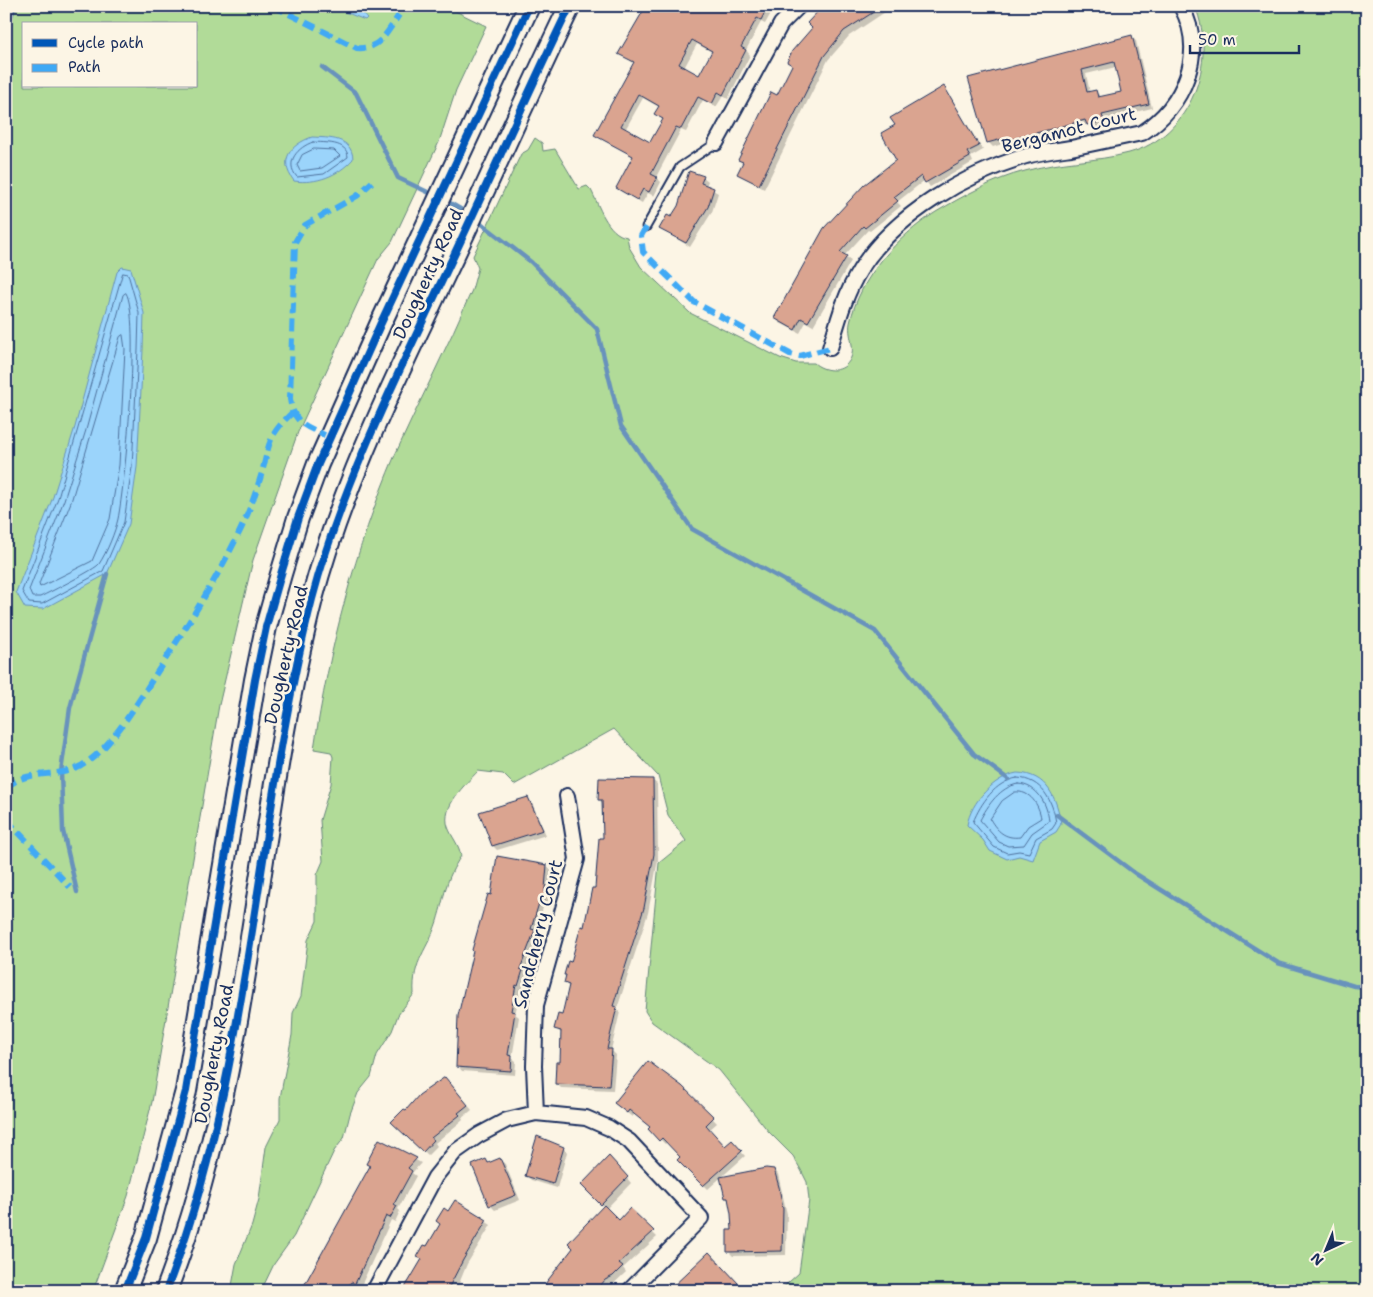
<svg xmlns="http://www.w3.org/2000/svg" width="1373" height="1297" font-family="'Shantell Sans',sans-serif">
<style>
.green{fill:#b1db98;stroke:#66857b;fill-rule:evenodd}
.water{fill:#9bd4fb;stroke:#6892bc}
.shadow{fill:#0003;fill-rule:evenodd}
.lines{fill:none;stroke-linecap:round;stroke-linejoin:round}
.shore{stroke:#4e719d;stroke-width:1}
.stream{stroke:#6892bc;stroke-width:4.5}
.building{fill:#daa490;stroke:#1b2f5e;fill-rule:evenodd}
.lane-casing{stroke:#1b2f5e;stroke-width:11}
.street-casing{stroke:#1b2f5e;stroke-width:18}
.secondary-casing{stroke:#1b2f5e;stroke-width:24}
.lane{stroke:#fcf5e5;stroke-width:7}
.street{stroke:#fcf5e5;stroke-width:14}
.secondary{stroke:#fcf5e5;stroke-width:20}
.quiet{stroke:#3fa9f5;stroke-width:6;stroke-dasharray:12 6;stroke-linecap:butt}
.cycleway-casing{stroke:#fcf5e5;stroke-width:11}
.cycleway{stroke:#0057b8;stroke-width:8}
.labels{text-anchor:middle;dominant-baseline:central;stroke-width:5;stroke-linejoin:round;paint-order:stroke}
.street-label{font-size:18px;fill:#1b2f5e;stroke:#fcf5e5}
</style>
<rect width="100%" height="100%" fill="#fcf5e5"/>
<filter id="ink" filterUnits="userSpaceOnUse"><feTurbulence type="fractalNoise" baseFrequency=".02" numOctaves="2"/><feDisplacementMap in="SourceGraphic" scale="10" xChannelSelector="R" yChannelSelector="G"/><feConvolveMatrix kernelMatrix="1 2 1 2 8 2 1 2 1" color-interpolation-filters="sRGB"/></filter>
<g filter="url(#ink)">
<path class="green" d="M6,6h439l41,20 -30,64 -17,52 -47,100 -14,17 -80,173 -45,128 -34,145 -67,397 -24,94 -35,95h-87zM24,24h172v62h-172z
M1195,6h172v1285h-588l20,-18 10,-73 -2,-18 -6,-12 -8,-14 -24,-24 -50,-62 -67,-48 -7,-11 14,-148 27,-22 -18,-26 -10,-39 -44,-47 -100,56 -11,-11 -25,-3c-13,14 -37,35 -30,56 4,11 11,17 13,29 -16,24 -16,39 -24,65 -9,29 -25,39 -23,73l-16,21 -6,16 -15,24 -6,22 -13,16 -8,21 -6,24 -10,13 -40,85 -20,28 -13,27h-30l5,-27 16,-39 7,-26 7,-52 14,-28v-21l12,-63 1,-22 8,-17 7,-56 9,-19v-46l6,-14 -3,-41 11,-36 2,-27 -2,-5 -17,-3c15,-101 41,-200 81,-294 25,-55 53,-109 77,-165l6,-22 -5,-12 48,-102 7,-4 7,-12 7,5 1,8 12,-2 24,40 8,-3 4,4c8,15 16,44 36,47l2,10 12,20 49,46 90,45 16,5h18c8,7 22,10 31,3 15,-14 2,-28 5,-43 9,-45 48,-87 86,-111 27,-16 58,-33 89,-41 34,-10 70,-9 104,-18 62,-17 89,-91 66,-147z"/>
<path class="water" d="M330,6h27l10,12 -2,2z
M312,137c17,1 40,0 41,22 -15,17 -37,25 -59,22 -16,-21 -4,-36 18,-44z
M122,267l9,2 13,44 -1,37 -6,117 -8,57 -22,50 -64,35 -18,-1 -9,-16 37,-95 22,-70 42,-155z
M1017,773c30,1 40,25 44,51l-5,8 -16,9 -7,19 -14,-4 -12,3 -17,-8 -7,-11 -16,-15c4,-23 27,-48 50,-52z"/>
<path class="shadow" d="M646,6h129l-10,18 -4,-2 -15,28 4,5 -22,44 -5,-3 -7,11 -13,-7 -17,32 -5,-2 -25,47 5,5 -7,14 -6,-3 -6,10 -25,-15 17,-31 -38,-22 39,-71 -15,-11zM697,44l15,8 -13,25 -15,-9zM643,98l16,9 -3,7 7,6 -12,24 -26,-14z
M831,6h63l-45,30 -21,24 -64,129 -25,-15 5,-10 -5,-4 38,-64 15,-30 -3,-4z
M1131,37l5,4 16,67 -46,11 1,6 -15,4 -4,-5 -80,22 -3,-3 -12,4 -5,-5 -18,-63zM1116,67l6,26 -21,5 -5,-7 -6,2 -4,-19z
M944,88l39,62 -12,7 2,5 -43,25 -5,-7 -28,22 4,4 -31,25 -2,-1 -24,26 7,5 -38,65 -7,-4 -6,11 -20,-10 -5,-5 122,-158 -1,-34z
M703,177l5,4 -2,5 12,7 -6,19 -22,35 -29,-19 11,-9z
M652,780l5,4 1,76 -10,53 -31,96 3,3 -9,38 5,5 -3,35 -52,-2 -4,-4 4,-21 1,-29 -6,-5 7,-13 7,-28 -5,-5 31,-94 8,-49v-36l-5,-4z
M528,798l4,5 14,32 -49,15 -4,-4z
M547,866l4,4 -3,35 -4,-1 -8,29 3,3 -14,37 2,2 -5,15 -1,-1 -6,25 4,3 -7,41 4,3 -1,14 -53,-4 -4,-5 34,-169z
M449,1083l23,27 -10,8 1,2 -28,23 2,3 -9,9 -35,-33z
M682,1087l35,36 -8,7 16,17 11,-1 9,10 -37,33 -29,-29 3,-3 -15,-15 -2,2 -15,-15 2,-2 -17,-13 -3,3 -11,-9z
M380,1140l41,23 -9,10 4,3 -18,33 2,2 -5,11 -4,-2 -31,68 -4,-3 -3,6h-34l52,-124z
M563,1148l4,4 -10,36 -26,-8 -4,-4z
M500,1160l5,4 15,36 -25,10 -5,-5 -16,-39 12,-5 3,3z
M613,1162l18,21 -25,26 13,12 11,-11 27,27 -34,31 3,4 -20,19h-65l63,-84 -22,-22z
M774,1170l4,4 9,40 -1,41 -53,1 -4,-4 4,-21 -3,-30 -4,-3z
M455,1201l36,24 -24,39 -11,27h-53l4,-9 5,-2 11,-19 -4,-4z
M709,1253l33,35 -3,3h-72l7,-7 2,2z"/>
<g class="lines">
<path class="shore" d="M313,142c12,1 34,-1 35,15l-24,17 -27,3c-13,-15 1,-30 16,-35z
M314,149l20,1 6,6 -18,12 -22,3 -3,-6 5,-10z
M123,273l5,1 11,39 -1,37 -6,117 -8,55 -21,49 -61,33 -13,-1 -7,-12 36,-93z
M126,293c15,24 -1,191 -8,226 -3,13 -11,33 -19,45 -3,5 -49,28 -59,33h-8l-3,-7 35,-90 22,-70 37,-135z
M123,335l2,14 -6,116 -9,54 -18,42 -52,26 -1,-3 32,-82 49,-165z
M1017,778c25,1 36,23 39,45l-4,6 -16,9 -7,15 -10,-2 -12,2 -13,-6 -21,-25c8,-19 22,-40 44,-44z
M1018,784c20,1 29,20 31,37l-17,12 -8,12 -16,1 -9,-4 -19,-22c8,-15 20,-33 38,-36z
M1015,792c15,-2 24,13 26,26l-13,8 -8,11c-15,2 -23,-6 -30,-18l12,-18z"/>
<path class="stream" d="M6,19l5,-3 4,-10
M322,67l34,26 42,85 36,17
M443,199l24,14
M477,220l54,42 66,67 24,97 71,103 183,102 99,123 34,25
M1057,815l79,59 142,89 76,23 13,1
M77,892l-14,-61 -2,-59 9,-64 37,-134"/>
</g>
<path class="building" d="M646,6h122l-7,14 -4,-2 -16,29 5,3 -23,45 -5,-3 -6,12 -14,-7 -17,32 -5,-2 -25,47 6,3 -8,15 -6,-3 -6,11 -21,-12 17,-32 -39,-21 40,-73 -16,-8zM692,40l20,11 -13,24 -20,-11zM638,94l21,12 -5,8 9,5 -13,23 -29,-16z
M823,6h60l-39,25 -20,25 -65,129 -22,-11 6,-12 -5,-2 33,-68 6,3 15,-30 -5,-3 5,-11 20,-23 -5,-5z
M1132,35l17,69 -47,11 2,6 -17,4 -2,-5 -83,22v-3l-15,4 -19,-65zM1114,62l7,30 -23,5 -2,-7 -9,2 -5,-22z
M944,86l35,60 -12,6 3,5 -45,26 -4,-7 -27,21 4,4 -33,27 -2,-2 -23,26 7,4 -39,66 -7,-4 -6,12 -21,-12 50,-90 40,-43 32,-25 -15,-27 14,-8 -5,-7z
M689,171l15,5 -3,7 13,5 -6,19 -22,36 -27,-14 8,-14 4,2 7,-11z
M599,778l54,1 1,75 -10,54 -31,98 4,1 -10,42h5l-3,37 -54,-2 1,-22h4l1,-31 -7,-2 4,-15 4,1 7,-30 -5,-2 2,-8h-2l4,-14 3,1 10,-36 3,1 8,-39h3l4,-50h4l-1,-38h-4z
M528,797l15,33 -51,16 -13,-34z
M497,856l50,9 -3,36 -4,-1 -9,29 4,1 -15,39 3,1 -5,16 -2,-1 -5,26 4,1 -7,43 4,1 -1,15 -55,-4 2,-51 15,-65 -1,-1 16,-56 3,1z
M648,1061l34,25 32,31 -8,8 19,21 7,-6 10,11 -39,35 -26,-26 3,-3 -18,-19 -3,3 -11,-12 2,-2 -21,-17 -2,3 -13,-10z
M445,1077l23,28 -10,8 2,2 -29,23 3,2 -11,12 -32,-30 13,-13 2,1 13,-15z
M537,1136l27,11 -11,37 -28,-8z
M379,1139l38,19 -9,10 4,3 -18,33 3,2 -7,12 -4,-2 -31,68 -4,-2 -5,9h-45l69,-125 -4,-2z
M609,1156l19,21 -27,28 -20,-20z
M500,1158l16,37 -27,11 -17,-41 14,-6 2,4z
M766,1168l8,1 5,18 4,22 -1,42 -55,1v-22h5l-1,-16 -3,-16h-3l-5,-21z
M455,1200l32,20 -24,40 -16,31h-44l19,-32 -5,-2 7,-12 3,1 13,-22 -4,-3 8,-13 4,3z
M604,1205l15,15 11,-12 24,23 -35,32 4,3 -10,10 -8,4 -9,11h-43l-8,-7 28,-36 -5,-5z
M709,1252l29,31 -8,8h-62z"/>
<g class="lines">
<g class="lane-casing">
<path id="lane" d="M646,227l34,-60 36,-24"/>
</g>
<g class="street-casing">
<path id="street" d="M716,143l65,-119 18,-18
M830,348c8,-27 15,-54 30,-78 34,-55 106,-96 166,-114 15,-4 31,-6 45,-8 24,-5 48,-10 71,-15 42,-27 65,-80 39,-127
M536,1113l-2,-47 2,-61 41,-146 -10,-63
M374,1291l61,-114 20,-25 24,-17 28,-15 29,-7 50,5 23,10 20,13 72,77 -72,73"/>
</g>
<g class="secondary-casing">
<path id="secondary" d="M125,1291l21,-53 40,-147 69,-411 11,-53 15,-53 17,-56 20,-54 62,-139 149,-319
M166,1291c86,-222 88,-464 146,-692 30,-114 84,-221 134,-327 42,-88 81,-178 124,-266"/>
</g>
<use href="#lane" class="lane"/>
<use href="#street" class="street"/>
<use href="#secondary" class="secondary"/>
<path class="quiet" d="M273,6l84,42c23,2 30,-16 42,-33
M646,227l-5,9 2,16 51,50 96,52 10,2 30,-8
M330,438c-22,-12 -36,-12 -40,-39l5,-157 10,-17 52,-29 15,-14
M6,788c21,-20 51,-9 75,-22 14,-8 26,-21 36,-34 17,-22 31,-46 46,-69 27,-42 53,-83 75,-128 9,-18 16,-37 22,-56 10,-32 5,-41 32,-66
M6,819l64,68"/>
<g class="cycleway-casing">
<path id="cycleway" d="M125,1291l21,-53 40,-147 69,-411 11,-53 15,-53 17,-56 20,-54 62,-139 149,-319
M166,1291c86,-222 88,-464 146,-692 30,-114 84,-221 134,-327 42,-88 81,-178 124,-266"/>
</g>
<use href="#cycleway" class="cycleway"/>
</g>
</g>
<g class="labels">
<g class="street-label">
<text transform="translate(1069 130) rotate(-14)">Bergamot Court</text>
<text transform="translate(428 274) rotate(-65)">Dougherty Road</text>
<text transform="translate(286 655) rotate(-77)">Dougherty Road</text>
<text transform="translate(538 934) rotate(-76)">Sandcherry Court</text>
<text transform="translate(214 1054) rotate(-79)">Dougherty Road</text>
</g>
</g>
<rect width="1373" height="1297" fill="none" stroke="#fcf5e5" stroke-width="25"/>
<rect x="12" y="12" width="1348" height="1272" fill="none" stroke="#1b2f5e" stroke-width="2" filter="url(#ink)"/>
<rect x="22" y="22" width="175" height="65" fill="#fcf5e5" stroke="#a2a6af"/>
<rect x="32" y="39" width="25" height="8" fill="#0057b8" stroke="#a2a6af"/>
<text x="68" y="48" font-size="15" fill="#1b2f5e">Cycle path</text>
<rect x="32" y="64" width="25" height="8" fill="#3fa9f5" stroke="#a2a6af"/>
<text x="68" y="72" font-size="15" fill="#1b2f5e">Path</text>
<g transform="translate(1326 1250) rotate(224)" stroke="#fcf5e5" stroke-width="4" paint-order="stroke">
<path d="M0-4L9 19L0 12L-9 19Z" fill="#1b2f5e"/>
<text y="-8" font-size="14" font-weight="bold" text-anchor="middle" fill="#1b2f5e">N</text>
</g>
<path d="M1190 45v8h109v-8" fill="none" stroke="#1b2f5e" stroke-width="2.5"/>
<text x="1198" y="45" font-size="15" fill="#1b2f5e" stroke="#fcf5e5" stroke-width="4" paint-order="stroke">50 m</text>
</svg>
